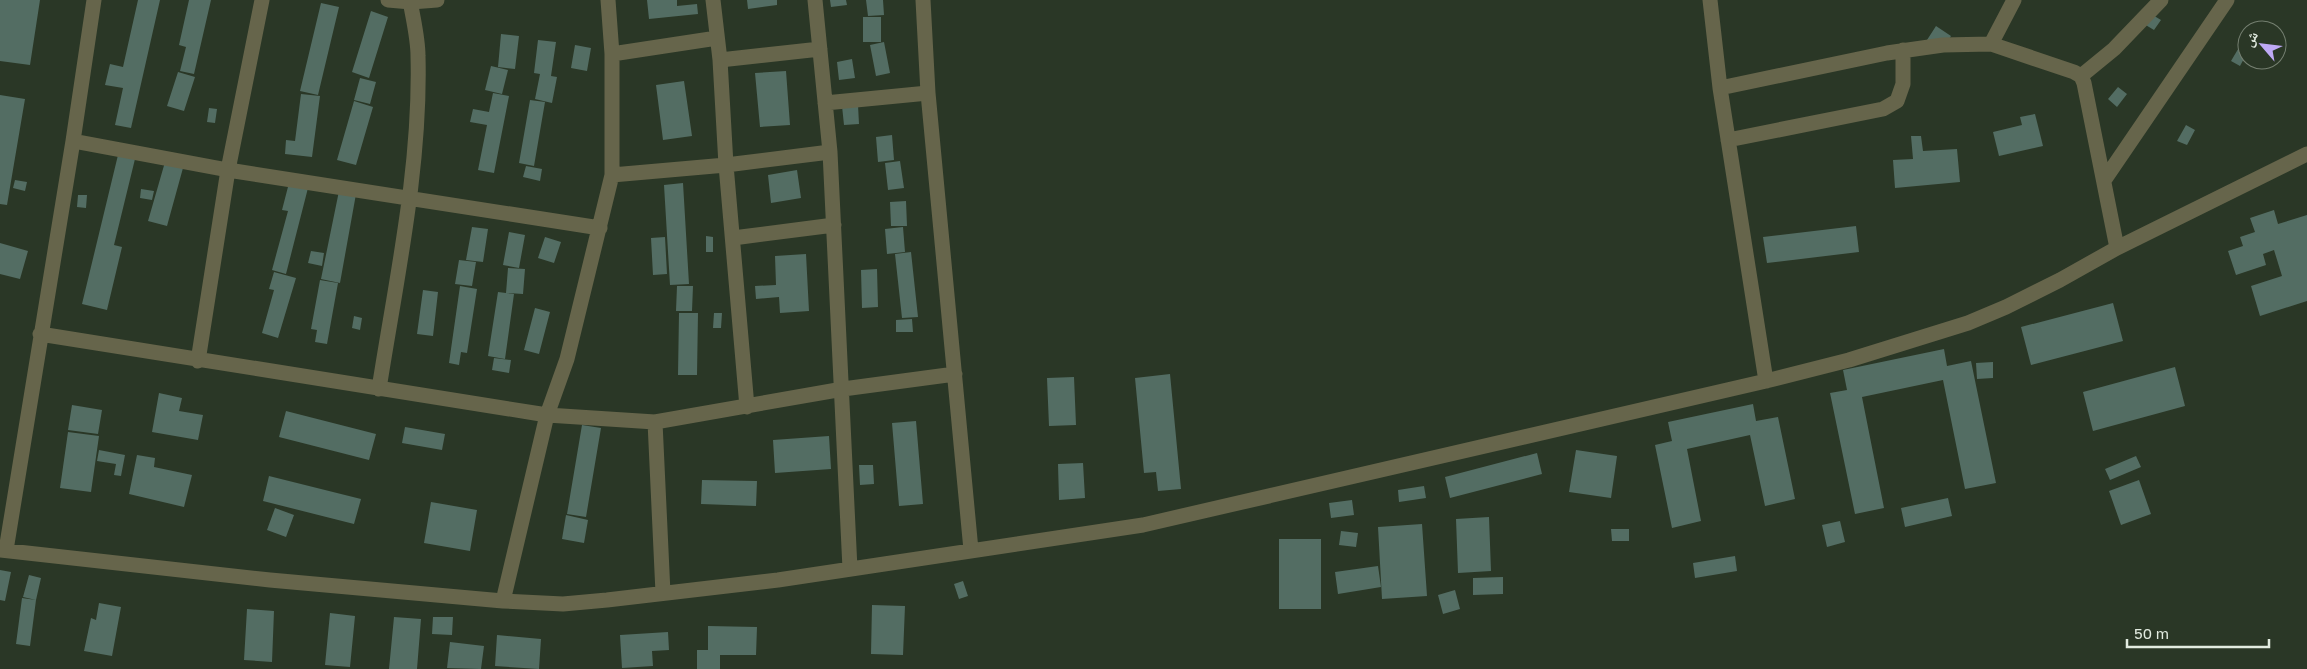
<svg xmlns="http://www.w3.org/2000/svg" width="2307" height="669" font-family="'Golos Text','Noto Naskh Arabic',sans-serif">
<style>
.building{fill:#536d63}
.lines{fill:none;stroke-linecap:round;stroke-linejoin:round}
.minor{stroke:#66654b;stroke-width:15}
</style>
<rect width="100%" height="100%" fill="#2a3726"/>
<path class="building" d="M0,0h40l-10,65 -30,-4z
M138,0h22l-29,128 -16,-3 8,-37 -18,-3 5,-21 13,3z
M189,0h22l-17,74 -14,-3 6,-24 -7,-2z
M647,0h30v6l20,-2 1,10 -49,5z
M747,0h30v5l-29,4z
M830,0h16l1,5 -16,2z
M866,0h17l1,15 -16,1z
M321,3l18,4 -21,88 -18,-4z
M371,11l17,6 -19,61 -17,-6z
M2151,14l10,6 -7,10 -10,-6z
M863,17h18v25h-18z
M1936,26l15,10 -9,14 -15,-10z
M501,34l18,2 -4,33 -17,-2z
M2247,34v19l-7,13 -9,-5z
M538,40l18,2 -5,34 6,1 -5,26 -17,-4 5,-25 -6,-1z
M884,42l6,31 -14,3 -6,-31z
M575,45l16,3 -4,23 -16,-3z
M852,59l3,19 -16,2 -2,-18z
M491,66l17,4 -6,24 -17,-4z
M786,71l4,54 -30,2 -5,-54z
M178,72l17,5 -11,34 -17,-5z
M360,78l16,4 -6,22 -16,-4z
M684,81l8,55 -29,4 -7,-55z
M2118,87l9,7 -10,13 -9,-8z
M493,93l16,3 -15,77 -16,-3 9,-45 -17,-3 3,-13 16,3z
M301,94l19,2 -8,61 -27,-3 1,-14 9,1z
M0,95l25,4 -18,106 -7,-1z
M530,100l15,2 -11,64 -15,-3z
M354,101l19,6 -17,58 -19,-5z
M858,105l1,19 -15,1 -2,-19z
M209,108l8,1 -2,14 -8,-1z
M2035,114l8,32 -44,10 -6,-24 29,-7 -2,-8z
M2186,125l9,5 -8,15 -10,-4z
M892,135l2,25 -16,2 -2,-25z
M1911,136h10l2,15 34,-2 3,33 -65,6 -2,-28 20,-1z
M118,155l17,4 -21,86 8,2 -15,63 -25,-6z
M900,161l4,27 -16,2 -3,-27z
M165,162l18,6 -16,58 -19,-5z
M526,166l16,3 -2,12 -17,-4z
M797,170l4,28 -30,5 -3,-28z
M15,180l12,2 -2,9 -12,-3z
M289,183l19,5 -22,86 -14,-4 16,-59 -6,-1z
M683,183l6,101 -19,1 -6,-100z
M141,189l13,2 -2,9 -12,-2z
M339,191l17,3 -16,89 -19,-4z
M78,195h9l-1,13 -9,-1z
M906,201l1,25h-16l-1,-24z
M2274,210l4,14 29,-9v86l-47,15 -9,-30 31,-10 -8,-26 -11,4 3,11 -30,10 -8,-24 15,-5 -3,-9 15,-5 -5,-14z
M1856,226l3,26 -92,11 -4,-26z
M472,227l16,2 -5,33 -17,-2z
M903,227l2,25 -18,2 -2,-25z
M509,232l16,3 -6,33 -16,-3z
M706,236l7,1v15h-7z
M545,237l16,5 -7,21 -16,-5z
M665,237l2,37 -14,1 -2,-37z
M0,243l28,8 -8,28 -20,-5z
M311,251l13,2 -2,13 -14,-3z
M911,252l7,65 -16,1 -7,-64z
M806,254l3,57 -29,2 -1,-16 -23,2 -1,-13 21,-1 -1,-29z
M459,260l17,2 -4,24 -17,-2z
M508,268l17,1 -2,25 -17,-1z
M877,269l1,38 -16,1 -1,-38z
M274,272l22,6 -18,60 -16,-5 12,-43 -5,-1z
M320,280l18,3 -11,61 -12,-2 2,-12 -6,-1z
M460,286l17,3 -10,64 -6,-1 -2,13 -10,-2z
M677,286h16l-1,25h-16z
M423,290l15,2 -5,44 -16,-2z
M498,292l16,2 -9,65 -17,-3z
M2113,303l10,38 -92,24 -10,-38z
M535,308l15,4 -11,42 -15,-4z
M679,313h19l-1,62h-19z
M714,313h8l-1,15h-8z
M354,316l8,2 -2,12 -8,-2z
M912,319l1,13h-17v-12z
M1944,349l3,17 24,-5 25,122 -31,6 -22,-109 -81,17 22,111 -29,6 -25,-121 17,-3 -4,-20z
M494,358l17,2 -2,13 -17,-3z
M1993,362v16l-16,1 -1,-16z
M2175,367l10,39 -92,25 -10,-39z
M1170,374l11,115 -23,2 -2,-19 -12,1 -9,-95z
M1074,377l2,48 -27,1 -2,-48z
M159,393l23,5 -3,13 24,4 -5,25 -46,-8z
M1753,404l3,17 22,-4 17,82 -30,7 -15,-71 -63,14 14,72 -29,7 -17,-83 17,-4 -4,-19z
M72,405l30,5 -4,24 -30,-4z
M286,411l90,23 -7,26 -90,-23z
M916,421l7,83 -24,2 -7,-83z
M582,425l19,3 -15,89 -19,-3z
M405,427l40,7 -3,16 -40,-7z
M68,432l31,4 -8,56 -31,-4z
M829,436l2,33 -56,4 -2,-33z
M99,450l26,5 -4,21 -7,-1 2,-11 -19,-3z
M1576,450l41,6 -6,42 -42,-6z
M1537,453l5,21 -92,24 -5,-21z
M137,455l18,3 -1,9 38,8 -8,32 -55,-13z
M2136,456l5,11 -31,13 -5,-11z
M1083,463l2,35 -26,2 -1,-36z
M859,465h14l1,19 -14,1z
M269,476l92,23 -7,25 -91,-23z
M702,480l55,1 -1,25 -55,-2z
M2139,480l12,34 -30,11 -12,-34z
M1424,486l2,12 -27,4 -1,-12z
M1948,498l4,18 -47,11 -4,-19z
M1352,500l2,15 -23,3 -2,-15z
M431,502l46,8 -7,41 -46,-8z
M275,508l19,7 -8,22 -19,-7z
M566,515l22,5 -4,23 -22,-4z
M1489,517l2,54 -33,2 -2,-54z
M1840,521l5,21 -18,5 -5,-22z
M1422,524l5,72 -45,3 -4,-72z
M1611,529h18v12h-17z
M1341,531l17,2 -2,14 -17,-2z
M1279,539h42v70h-42z
M1735,556l2,15 -42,7 -2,-15z
M1378,566l3,21 -43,7 -3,-22z
M0,570l11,2 -6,29 -5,-1z
M29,575l12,3 -5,22 -13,-3z
M1503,577v17l-30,1v-17z
M963,581l5,15 -9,3 -5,-15z
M1455,590l5,19 -17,5 -5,-19z
M22,598l14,2 -6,46 -14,-2z
M99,603l22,4 -9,49 -28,-5 7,-33 5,2z
M872,605l33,1 -2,49 -32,-1z
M247,609l27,2 -2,51 -28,-2z
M330,613l25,3 -5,51 -25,-2z
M394,617l27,2 -4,50h-28z
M433,617h20l-1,18 -20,-1z
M708,626l49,1 -1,28h-36v14h-23v-19h11z
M668,632l1,18 -17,1 1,15 -31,2 -2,-33z
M497,635l44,4 -2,30 -44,-3z
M450,642l34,4 -3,23 -34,-1z"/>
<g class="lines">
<path class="minor" d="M388,0l23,2 26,-2
M608,0l4,54v121l-45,184 -20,56 108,7 188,-33 112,-15
M713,0l7,60 100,-11
M815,0l15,152 20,417
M923,0l5,93 43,457
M1710,0l10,88 46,293
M1991,44l23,-44
M612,54l105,-16
M720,60l6,105 21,242
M2081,76l33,-27 47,-49
M1720,88l167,-35 56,-8 48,-1 83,28 7,4 3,7 33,165
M825,103l103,-10
M1728,140l155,-31 14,-8 6,-17v-34
M73,141l155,29 372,58
M612,175l114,-10 104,-13
M2105,179l122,-179
M733,238l101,-13
M40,334l507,81 -44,186
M198,361l30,-191 34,-170
M379,389c17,-109 42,-222 39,-333 0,-18 -5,-37 -8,-56
M655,422l8,171
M0,550l270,30 233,21 60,3 44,-4 171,-20 365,-55 623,-144 83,-21 119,-37 38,-16 54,-27 57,-32 190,-94
M6,550l67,-409 21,-141"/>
</g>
<g transform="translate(2262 45) rotate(298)"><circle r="24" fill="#2a3726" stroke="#747f70"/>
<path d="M0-4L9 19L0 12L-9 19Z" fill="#bea9f5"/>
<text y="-8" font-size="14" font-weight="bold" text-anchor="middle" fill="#e2ebe0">ش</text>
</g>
<path d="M2127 639v8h142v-8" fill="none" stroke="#e2ebe0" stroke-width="2.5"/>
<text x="2134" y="639" font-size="15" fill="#e2ebe0" stroke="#2a3726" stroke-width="4" paint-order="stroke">50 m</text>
</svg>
